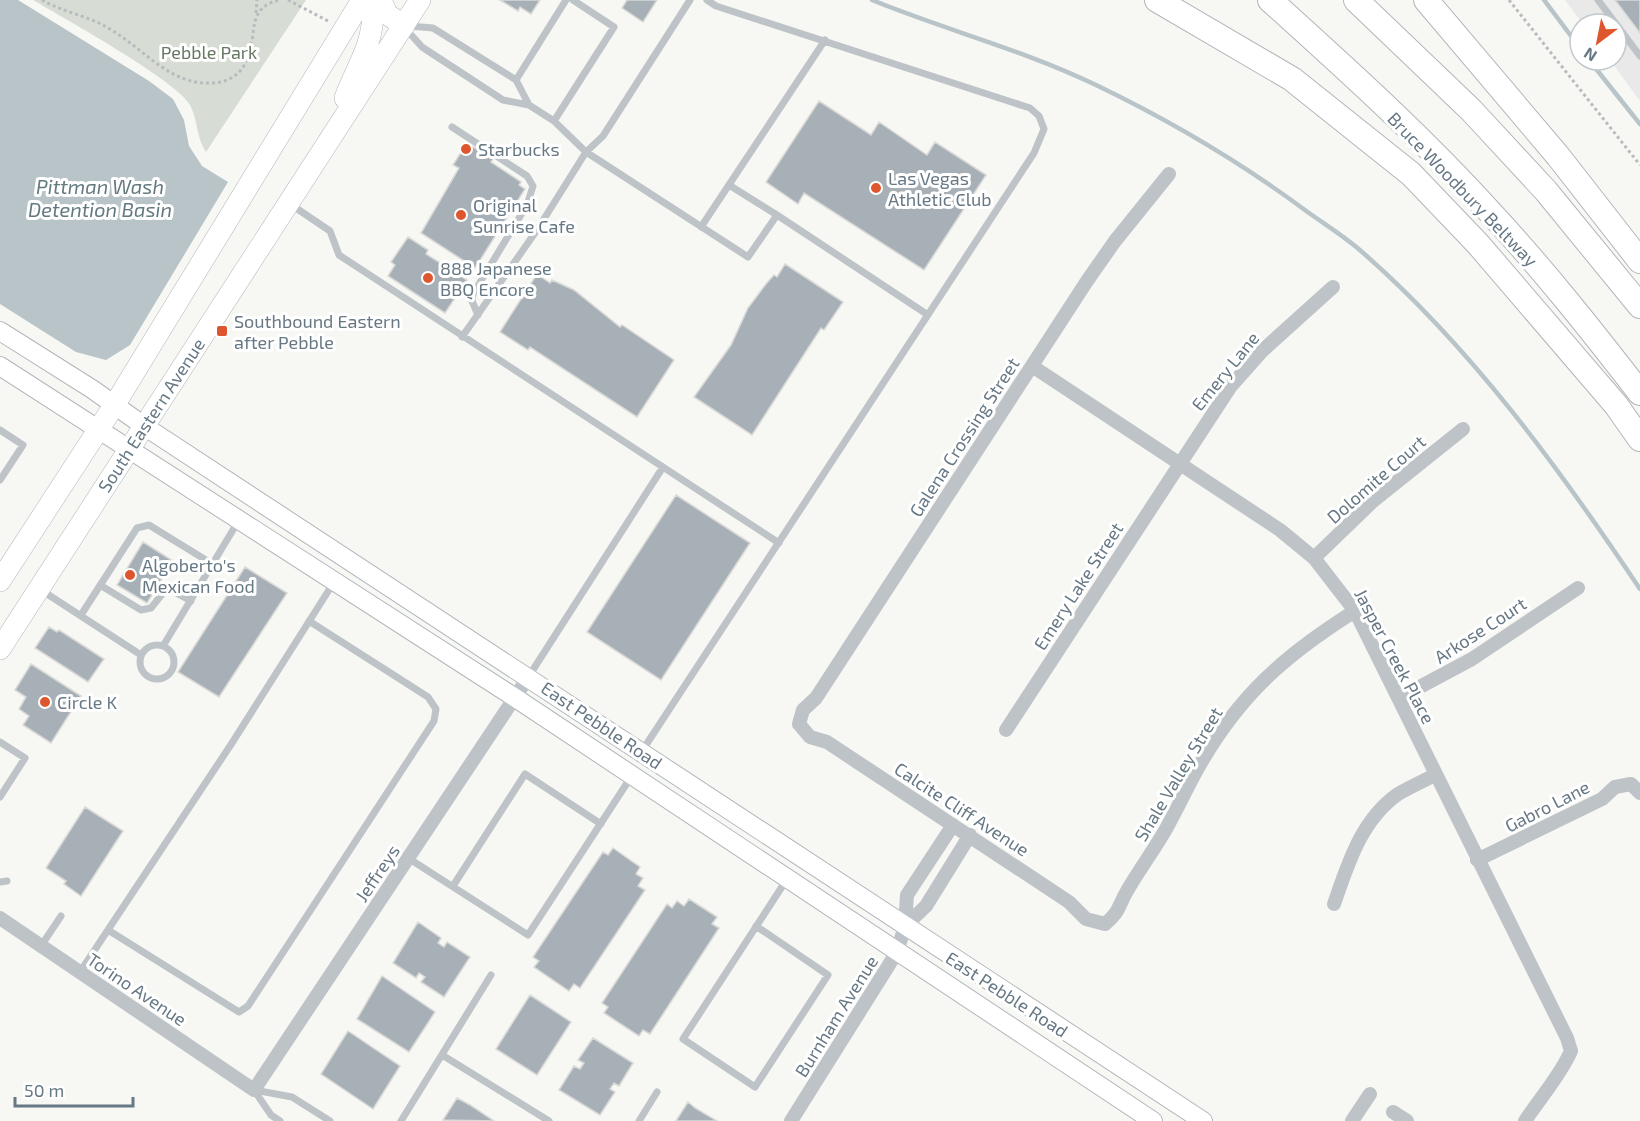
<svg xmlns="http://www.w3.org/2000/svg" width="1640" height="1121" font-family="'Exo 2',sans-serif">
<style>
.built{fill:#e8e9e8}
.green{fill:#d7dcd4}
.water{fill:#b8c4c8}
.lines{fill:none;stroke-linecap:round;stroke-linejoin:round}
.stream{stroke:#b8c4c8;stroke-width:4.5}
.building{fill:#a7b0b6;stroke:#d9d9d7;stroke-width:1.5}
.secondary-casing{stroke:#b1b7bb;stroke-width:20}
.primary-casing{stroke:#b2b7bb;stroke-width:22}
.motorway-casing{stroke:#b2b6ba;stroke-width:26}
.path{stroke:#b9bcbf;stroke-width:3;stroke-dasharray:3 3;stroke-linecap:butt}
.service{stroke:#bec3c7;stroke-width:7}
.minor{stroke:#bec3c7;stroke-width:14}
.secondary{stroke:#fff;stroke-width:18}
.primary{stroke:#fff;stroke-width:21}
.motorway{stroke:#fff;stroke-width:24}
.poi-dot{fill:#de562e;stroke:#fff;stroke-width:2}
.labels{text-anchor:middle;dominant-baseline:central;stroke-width:6;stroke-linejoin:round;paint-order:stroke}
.park-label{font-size:18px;fill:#667762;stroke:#fff}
.poi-label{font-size:18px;fill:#677885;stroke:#fff;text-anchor:start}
.street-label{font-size:18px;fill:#677885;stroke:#fff}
.water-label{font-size:20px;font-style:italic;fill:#637980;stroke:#fff}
</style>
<rect width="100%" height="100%" fill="#f7f7f4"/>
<path class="built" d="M1565,0h75v101l-30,-41h6v-36h-33z"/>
<path class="green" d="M33,0h273l-100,152c-10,-15 -8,-32 -16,-47 -14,-25 -127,-87 -157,-105z"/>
<path class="water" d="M0,0h18l131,81 24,18 11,21 5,26 13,20 26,16 -98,163 -24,15 -30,-8 -76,-48z"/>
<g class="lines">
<path class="stream" d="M872,0c73,30 152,50 224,85 75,36 146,78 213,128 17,12 36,24 52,38 110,96 198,217 279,338
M1544,0l36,48
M1589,60l51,64"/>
</g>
<path class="building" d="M500,0h40l-9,14 -11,-7 -2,4z
M627,0h30l-14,22 -21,-14z
M1615,0h25v33z
M819,101l52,34 8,-13 48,33 8,-13 51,33 -62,95 -120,-77 -6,11 -32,-22z
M467,143l26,16 -2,3 30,20 -2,3 6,4 -50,79 -54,-35 38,-65 -6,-3z
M408,237l20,13 -2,4 41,26 -22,33 -57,-37 7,-11 -4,-3z
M785,264l58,38 -19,28 -3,-2 -69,107 -58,-38 37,-52 17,-37 18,-24 8,-9 3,2z
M537,274l13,9 2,-3 22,10 46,37 2,-2 52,35 -37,57 -107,-70 -2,3 -28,-18z
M676,495l74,48 -89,137 -74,-48z
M143,542l30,19 -26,42 -30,-18z
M245,567l42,26 -68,104 -41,-25z
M49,627l8,5 2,-2 45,29 -16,23 -53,-34z
M31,664l50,32 -30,47 -28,-18 6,-9 -10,-7 7,-12 -11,-7z
M85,807l38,24 -42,65 -17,-12 2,-3 -20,-13z
M613,848l27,19 -4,7 7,4 -5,8 7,4 -65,98 -6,-4 -5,7 -35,-24 5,-6 -6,-4 70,-105 5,3z
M689,899l28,18 -5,7 7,4 -69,106 -7,-4 -4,6 -35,-23 4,-6 -6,-4 65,-99 5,4 5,-7 7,5z
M418,922l23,16 -3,5 6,4 3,-5 23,15 -26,40 -23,-15 4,-5 -6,-4 -3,5 -23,-15z
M382,976l53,36 -26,40 -52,-33z
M530,995l41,27 -34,53 -41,-26z
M348,1031l52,35 -27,43 -52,-35z
M593,1038l40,25 -14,23 -5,-3 -4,6 5,3 -15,23 -41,-25 15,-24 6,3 4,-6 -6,-3z
M457,1098l13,7 24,16 -51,-1z
M688,1102l7,6 22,13h-41z"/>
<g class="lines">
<g class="secondary-casing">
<path id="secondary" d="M0,331l92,58 52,37 1059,695
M0,366l514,331 639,424"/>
</g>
<g class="primary-casing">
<path id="primary" d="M381,0l6,14 17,12
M345,98c11,-30 26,-49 28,-82l-12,-16
M0,581l115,-177 247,-404
M0,649l420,-649"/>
</g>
<g class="motorway-casing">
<path id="motorway" d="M1157,0l135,79 119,95 67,70 138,161 24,34
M1270,0c75,68 151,136 219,211 54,58 103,120 151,182
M1356,0l115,110 75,81 94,115
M1426,0l132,156 82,105"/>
</g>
<path class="path" d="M42,0c22,13 49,16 71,31 36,22 61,59 108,51 14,-3 24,-14 28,-27 8,-24 -2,-47 30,-55
M288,0l42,22
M1509,0l131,165
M256,13l1,-13"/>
<path class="service" d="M1598,0l42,56
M409,26l24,2 83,52 13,25
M405,28l17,19 81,53 26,5 25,16 32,31 162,105 29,-42 151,100
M516,80l50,-80
M554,121l60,-94 -41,-27
M452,127l75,49 6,10 -6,19 -54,89 -1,7 6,14
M729,185l48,30
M290,204l40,27 9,24 440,288
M701,227l124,-187
M462,337l75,-107 49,-78 17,-16 87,-136
M0,430l23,15 -23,35
M100,585l41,25 10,-2 16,-20 24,13
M41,590l100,65
M81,615l56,-87 12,-3 65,40
M140 662a17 17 0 1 1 34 0a17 17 0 1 1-34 0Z
M163,646l76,-126
M529,676l134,-209
M0,742l25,16 -25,39
M642,751l392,-598 10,-24 -5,-13 -9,-8 -314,-102 -9,-6
M408,858l120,77 103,-158
M0,882l7,-1
M453,886l72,-112 76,50
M756,926l72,49 -73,112 -72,-48 104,-160
M108,930l131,82 9,-6 186,-285 2,-12 -8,-12 -119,-76
M41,946l20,-30
M80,972l152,-229 102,-161
M442,1055l107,66
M254,1090l38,7 38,24
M254,1090l17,25 9,6
M401,1121l90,-146
M639,1121l18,-29"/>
<path class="minor" d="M1169,174l-54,67 -28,40 -271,417 -13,12 -4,14 11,13 17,5 242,160 17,17 19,5c15,-12 13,-18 22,-33 12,-21 27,-41 39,-62 11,-20 21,-41 32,-61 41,-73 87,-113 157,-157
M1032,366l248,164 34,28 41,53 212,427 4,13c-11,25 -31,47 -46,70
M1314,558l59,-57 90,-72
M1399,698l73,-39 106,-71
M1006,730l225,-344 31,-35 71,-64
M1477,860l125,-61 13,-12 16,-3 9,9
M1334,904c14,-40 27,-84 64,-110 12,-7 25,-13 37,-19
M0,918l254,172 275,-414
M905,926l21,-20 44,-71
M1393,1112l14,9
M791,1121l106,-169 8,-26 2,-31 46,-70
M1352,1121l18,-27"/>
<use href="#secondary" class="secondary"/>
<use href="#primary" class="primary"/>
<use href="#motorway" class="motorway"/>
</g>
<g class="poi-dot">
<circle cx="466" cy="149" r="6"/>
<circle cx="876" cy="188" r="6"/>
<circle cx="461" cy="215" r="6"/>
<circle cx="428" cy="278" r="6"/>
<rect x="216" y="325" width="12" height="12" rx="3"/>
<circle cx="130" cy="575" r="6"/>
<circle cx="45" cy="702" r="6"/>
</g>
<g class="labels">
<g class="park-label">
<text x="209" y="52">Pebble Park</text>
</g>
<g class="poi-label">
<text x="478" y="149">Starbucks</text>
<text x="888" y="178">Las Vegas<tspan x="888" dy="21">Athletic Club</tspan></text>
<text x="473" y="205">Original<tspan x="473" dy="21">Sunrise Cafe</tspan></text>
<text x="440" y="268">888 Japanese<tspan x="440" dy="21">BBQ Encore</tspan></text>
<text x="234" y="321">Southbound Eastern<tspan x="234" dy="21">after Pebble</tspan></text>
<text x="142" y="565">Algoberto's<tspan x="142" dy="21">Mexican Food</tspan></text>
<text x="57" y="702">Circle K</text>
</g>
<g class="street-label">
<text transform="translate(1463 189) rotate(46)">Bruce Woodbury Beltway</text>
<text transform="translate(1225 371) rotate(-51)">Emery Lane</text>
<text transform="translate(151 415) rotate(-57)">South Eastern Avenue</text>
<text transform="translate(964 437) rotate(-57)">Galena Crossing Street</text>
<text transform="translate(1376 479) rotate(-41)">Dolomite Court</text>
<text transform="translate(1078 586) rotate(-57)">Emery Lake Street</text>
<text transform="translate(1480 630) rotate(-33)">Arkose Court</text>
<text transform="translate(1395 656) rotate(62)">Jasper Creek Place</text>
<text transform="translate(602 725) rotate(34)">East Pebble Road</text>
<text transform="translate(1178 774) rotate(-59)">Shale Valley Street</text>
<text transform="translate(1547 806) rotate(-27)">Gabro Lane</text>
<text transform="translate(962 809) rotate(33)">Calcite Cliff Avenue</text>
<text transform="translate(377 873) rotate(-56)">Jeffreys</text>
<text transform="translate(137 989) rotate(34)">Torino Avenue</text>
<text transform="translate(1007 994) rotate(33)">East Pebble Road</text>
<text transform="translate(836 1016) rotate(-58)">Burnham Avenue</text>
</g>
<g class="water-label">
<text x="100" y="186">Pittman Wash<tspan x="100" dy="23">Detention Basin</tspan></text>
</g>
</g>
<g transform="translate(1598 42) rotate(212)"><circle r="28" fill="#ffffff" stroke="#c2c9ce" stroke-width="1.5"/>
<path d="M0-4.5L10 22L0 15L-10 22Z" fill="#de562e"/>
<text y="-9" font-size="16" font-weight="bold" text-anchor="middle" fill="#677885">N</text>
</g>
<path d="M15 1097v9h118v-9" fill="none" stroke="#677885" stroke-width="3"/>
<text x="24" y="1097" font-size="18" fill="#677885" stroke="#ffffff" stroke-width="4.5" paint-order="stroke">50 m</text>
</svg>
